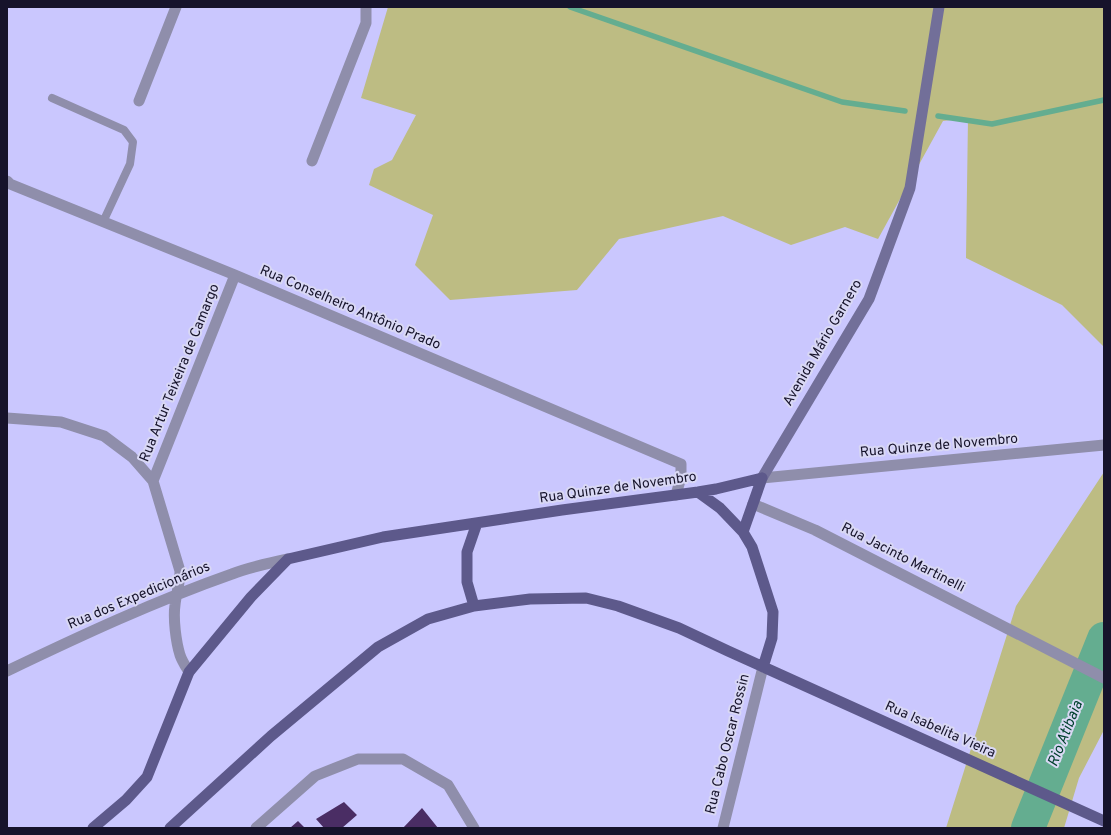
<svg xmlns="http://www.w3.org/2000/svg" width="1111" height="835" font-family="Overpass,sans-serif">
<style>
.green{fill:#bdbc83}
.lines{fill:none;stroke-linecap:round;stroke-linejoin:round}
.stream{stroke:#64ad90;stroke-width:5.5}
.river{stroke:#64ad90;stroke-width:34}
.building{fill:#4a2d64}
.service{stroke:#8f8eab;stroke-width:8}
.minor{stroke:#8f8eab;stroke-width:11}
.secondary{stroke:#726f99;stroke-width:11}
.primary{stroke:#5d598b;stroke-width:11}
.labels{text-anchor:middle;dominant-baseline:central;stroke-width:4;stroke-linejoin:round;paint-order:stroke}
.street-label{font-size:14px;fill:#16132b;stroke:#d9d8f4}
.water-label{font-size:15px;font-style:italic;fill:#00402d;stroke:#d9d8f4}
</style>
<rect width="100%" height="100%" fill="#cac7fe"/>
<path class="green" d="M388,7h716v340l-42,-42 -96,-47 2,-140 -25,3 -65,118 -33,-12 -54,18 -68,-29 -104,23 -42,51 -127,10 -35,-35 18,-50 -64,-30 5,-16 18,-9 24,-45 -55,-17z
M1104,472v258l-25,48 -15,50h-118l70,-222z"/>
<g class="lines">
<path class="stream" d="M570,7l272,95 63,9
M938,116l54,8 112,-24"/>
<path class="river" d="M1028,828l76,-189"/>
</g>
<path class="building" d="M344,802l13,13 -15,13h-18l-8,-9z
M422,808l16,20h-35z
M298,821l7,7h-15z"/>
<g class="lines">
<path class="service" d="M52,98l72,32 9,12 -3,22 -27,58"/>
<path class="minor" d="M139,101l37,-94
M312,161l54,-138v-16
M7,181l3,3 225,91 446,189v13l-5,18
M7,418l54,4 43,14 28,21 21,24 27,90c0,14 -4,22 -5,34 -2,14 1,37 5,50 2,6 6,12 9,17
M762,478l342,-33
M153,481l82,-206
M753,504l62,26 289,148
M7,671c73,-35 148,-70 225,-97 18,-7 37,-11 56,-15
M256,828l59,-52 43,-17h45l45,26 26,43
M723,828l40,-161"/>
<path class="secondary" d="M762,478l107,-179 41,-111 29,-181"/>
<path class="primary" d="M698,492l22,16 23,24 9,15 21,65 -1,26 -9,29
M743,532l19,-54
M474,606l-7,-24v-30l10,-29
M93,828l33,-28 21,-23 42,-105 62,-75 37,-38 95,-22 179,-27 136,-18 18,-3 46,-11
M170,828l101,-92 107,-89 50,-28 46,-13 56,-7 56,-1 32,8 61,22 49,23 376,170"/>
</g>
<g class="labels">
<g class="street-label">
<text transform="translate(350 308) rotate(23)">Rua Conselheiro Antônio Prado</text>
<text transform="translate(823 343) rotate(-60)">Avenida Mário Garnero</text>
<text transform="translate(180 373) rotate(-68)">Rua Artur Teixeira de Camargo</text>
<text transform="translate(939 446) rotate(-5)">Rua Quinze de Novembro</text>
<text transform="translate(618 488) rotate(-8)">Rua Quinze de Novembro</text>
<text transform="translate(903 558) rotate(27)">Rua Jacinto Martinelli</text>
<text transform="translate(139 596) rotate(-23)">Rua dos Expedicionários</text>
<text transform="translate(940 730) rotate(24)">Rua Isabelita Vieira</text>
<text transform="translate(728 744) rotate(-76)">Rua Cabo Oscar Rossin</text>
</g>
<g class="water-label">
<text transform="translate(1066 734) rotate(-68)">Rio Atibaia</text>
</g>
</g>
<rect width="1111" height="835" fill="none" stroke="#16132b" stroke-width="16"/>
</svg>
